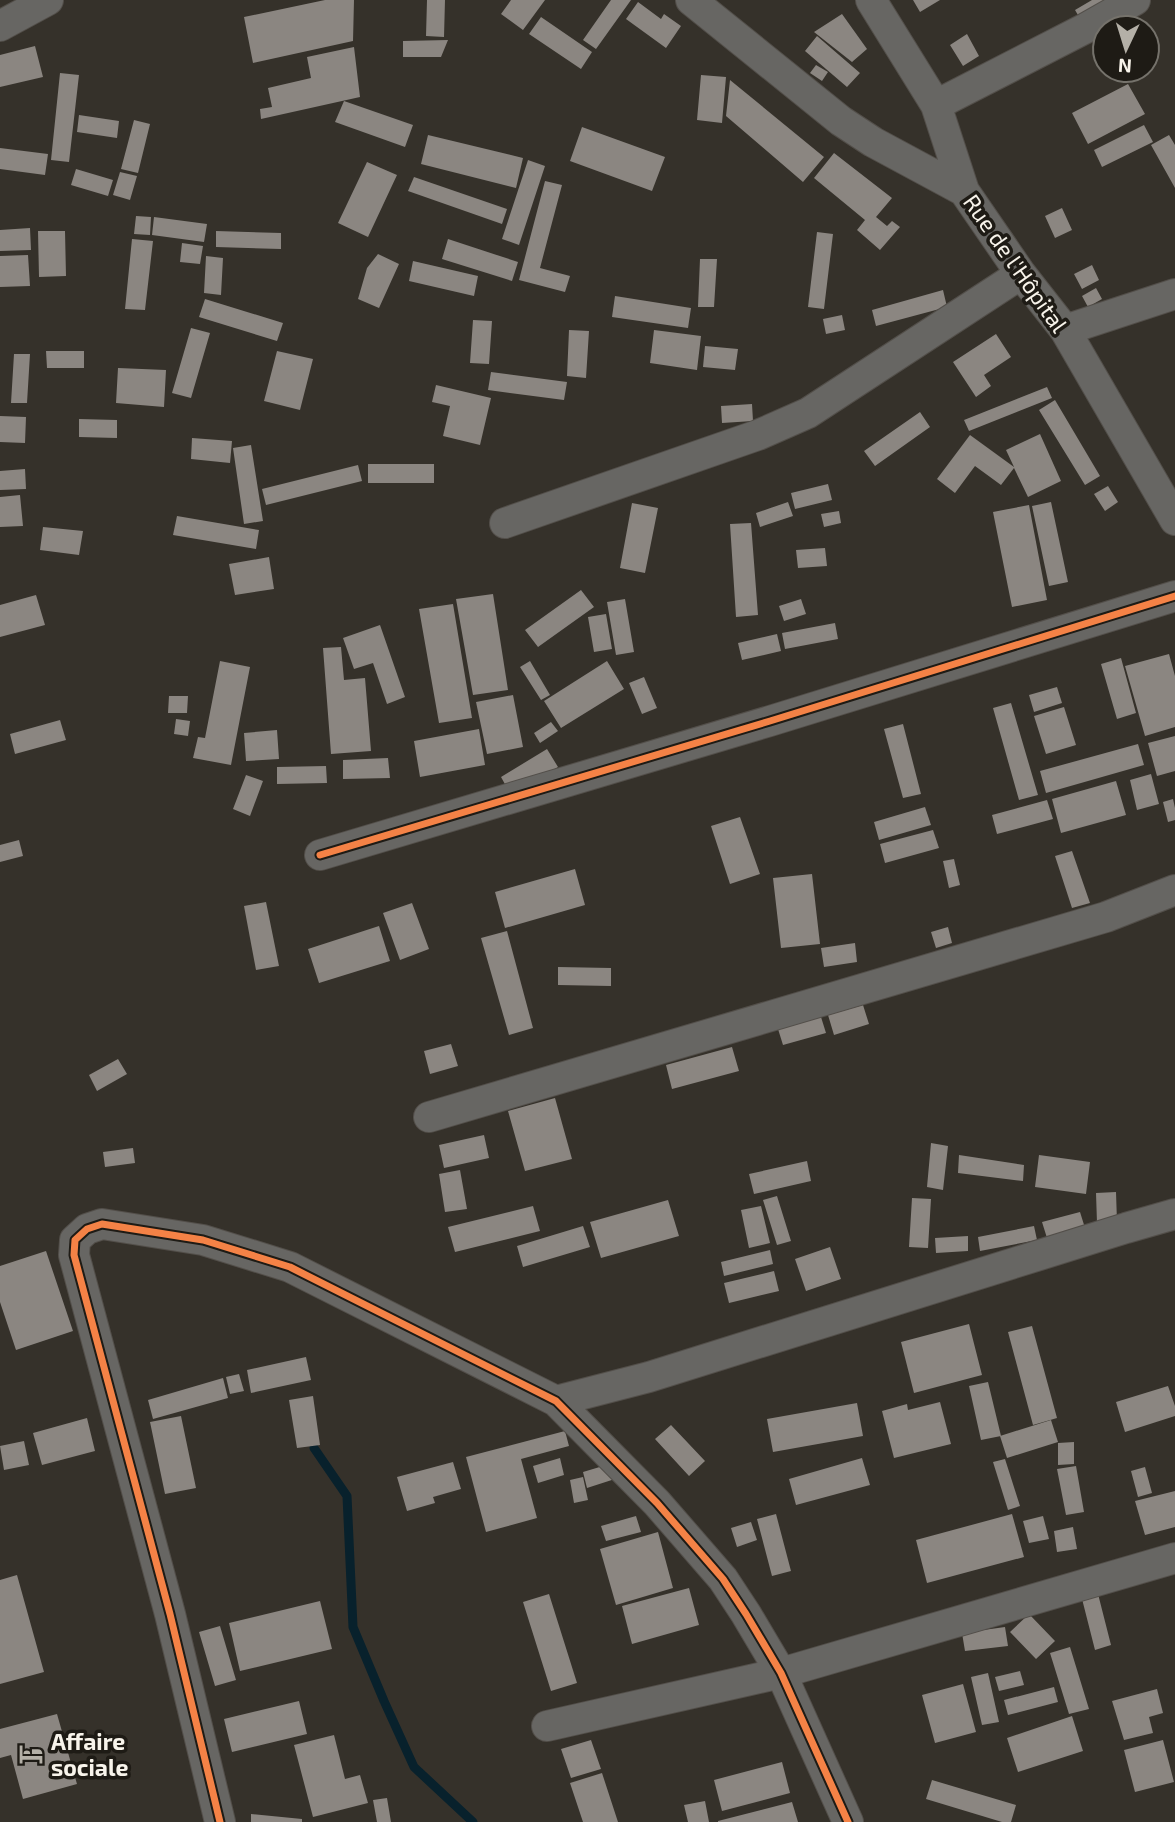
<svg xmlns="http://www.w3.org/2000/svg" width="1175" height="1822" font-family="'Exo 2',sans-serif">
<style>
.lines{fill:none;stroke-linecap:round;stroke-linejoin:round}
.stream{stroke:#08212c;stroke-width:9}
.building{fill:#8b8681}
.minor-casing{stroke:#534f4a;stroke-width:32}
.minor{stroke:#676663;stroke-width:30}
.cycleway-casing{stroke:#1e1b15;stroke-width:11}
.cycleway{stroke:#f48246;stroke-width:7}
.labels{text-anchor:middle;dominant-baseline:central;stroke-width:7;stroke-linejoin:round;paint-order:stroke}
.street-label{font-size:23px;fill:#f8f4eb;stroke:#1e1b15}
.poi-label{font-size:23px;font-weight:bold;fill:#f8f4eb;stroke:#1e1b15;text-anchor:start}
</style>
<rect width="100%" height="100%" fill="#35312a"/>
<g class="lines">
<path class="stream" d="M314,1448l33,48 6,131 31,74 30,66 59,55"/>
</g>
<path class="building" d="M325,0h29l-1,41 -100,22 -9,-46z
M427,0h18l-1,37 -18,-1z
M511,0h34l-22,30 -22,-16z
M611,0h20l-35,49 -13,-9z
M913,0h27l-20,12z
M1092,0h42l-49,27 -10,-17z
M638,2l23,17 3,-5 17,12 -15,22 -40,-29z
M842,14l25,35 -15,13 -38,-30z
M541,17l51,35 -11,17 -52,-35z
M967,34l12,22 -16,10 -13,-21z
M817,36l43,37 -13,14 -42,-36z
M448,40l-7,17h-38v-16z
M35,46l8,31 -43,10v-32z
M354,47l6,50 -99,22 -1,-10 12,-2 -4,-19 43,-10 -4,-21z
M816,65l12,7 -6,9 -12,-8z
M60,73l19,2 -10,87 -18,-2z
M701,75l25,2 -4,46 -25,-3z
M730,80l94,77 -21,25 -77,-66z
M1128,84l17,30 -57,30 -16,-31z
M344,101l69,24 -8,22 -70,-25z
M79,115l40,6 -2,17 -40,-6z
M134,120l16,4 -12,49 -17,-4z
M1144,125l9,17 -51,25 -8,-17z
M582,127l83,30 -13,34 -82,-30z
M428,135l95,23 -7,30 -95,-24z
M1169,135l6,10v43l-24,-43z
M0,148l48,6 -3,21 -45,-6z
M834,153l58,45 -16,19 11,9 5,-5 8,6 -20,23 -23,-20 8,-10 -51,-42z
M528,160l17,6 -26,79 -17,-6z
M367,162l30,13 -29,62 -30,-14z
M76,169l37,11 -5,16 -37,-11z
M120,172l17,4 -7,24 -17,-5z
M414,177l93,32 -5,15 -94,-33z
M545,181l17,4 -22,83 30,8 -5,16 -46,-12z
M1062,208l10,22 -17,8 -10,-22z
M136,216l15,1 -1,18 -16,-1z
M154,217l53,7 -3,18 -52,-7z
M30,228l1,22 -31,1v-21z
M38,231h27l1,45 -27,1z
M216,231l65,2v16l-65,-2z
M817,232l16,2 -9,75 -16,-2z
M132,239l21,2 -8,69 -20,-1z
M448,239l70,23 -6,19 -70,-22z
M182,243l21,3 -3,18 -20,-2z
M378,254l21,10 -20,44 -21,-9 9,-31z
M28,255l2,31 -30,1v-31z
M206,256l17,2 -2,37 -17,-2z
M700,259h17l-3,48h-16z
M413,261l65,15 -4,20 -65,-15z
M1092,265l7,15 -17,9 -8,-15z
M1096,288l6,11 -14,8 -6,-11z
M943,290l4,17 -71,19 -4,-16z
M615,296l76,12 -3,20 -76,-11z
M205,299l78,24 -6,18 -78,-24z
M842,315l3,15 -19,4 -3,-15z
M473,320l19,1 -3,43 -19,-1z
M191,328l19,5 -19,65 -19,-5z
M569,330l20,1 -3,47 -19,-2z
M654,330l47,6 -4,34 -47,-7z
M996,334l15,23 -27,18 7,11 -15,11 -23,-35z
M705,346l33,3 -3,21 -32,-3z
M46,351h38v17h-37z
M277,351l36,8 -13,51 -36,-9z
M14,354h16l-3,49h-16z
M118,368l48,2 -2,37 -48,-4z
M491,372l76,10 -3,18 -76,-10z
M436,385l55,13 -11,47 -37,-9 7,-30 -18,-4z
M1047,387l5,11 -83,33 -5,-11z
M1055,400l45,76 -15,9 -46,-75z
M752,404l1,17 -31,2 -1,-17z
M920,412l10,15 -55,39 -11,-15z
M0,416l26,1 -1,26 -25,-1z
M79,419l38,1v18l-38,-1z
M1040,434l21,47 -33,16 -14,-29 -13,17 -26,-19 -20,27 -18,-14 33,-44 44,32 -8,-17z
M192,438l40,3 -2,22 -39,-4z
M251,445l12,76 -19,3 -11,-76z
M368,464h66v19h-66z
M358,465l4,16 -96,24 -4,-16z
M25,469l1,20 -26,1v-19z
M828,484l4,16 -37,9 -4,-16z
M1108,486l10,16 -13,9 -11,-17z
M20,495l3,31 -23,1v-30z
M788,502l5,14 -33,11 -4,-14z
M1051,502l17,80 -19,4 -17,-80z
M632,503l26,5 -13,65 -25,-5z
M1029,505l18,95 -35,7 -19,-95z
M839,511l2,12 -17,4 -3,-13z
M177,516l82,14 -3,19 -83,-14z
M751,523l7,92 -22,2 -6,-93z
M43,527l40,4 -4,24 -39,-5z
M825,548l2,18 -29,2 -2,-18z
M269,557l5,32 -39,6 -6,-31z
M581,590l13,17 -56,40 -13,-17z
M493,594l15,96 -35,5 -17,-96z
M36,595l9,30 -45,12v-32z
M625,599l9,53 -18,3 -9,-53z
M801,599l5,15 -22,7 -5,-15z
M453,604l19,114 -33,5 -20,-114z
M606,614l6,35 -18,3 -6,-35z
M835,623l3,16 -53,10 -3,-16z
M380,625l25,72 -18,7 -14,-41 -19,6 -11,-31z
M777,634l4,17 -39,9 -4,-17z
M341,647l3,33 21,-2 6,73 -40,3 -8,-106z
M1169,654l6,22v51l-30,9 -20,-70z
M1121,658l15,55 -19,6 -16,-55z
M220,661l30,6 -19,98 -38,-7 5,-21 7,1z
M530,661l20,34 -9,5 -21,-33z
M607,661l17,28 -63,39 -17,-27z
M644,677l13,31 -15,6 -13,-31z
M1057,687l5,16 -28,9 -5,-17z
M513,695l10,52 -36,7 -11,-52z
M169,696h19l-1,17h-19z
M1011,703l27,92 -19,5 -26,-92z
M1064,707l12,38 -30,9 -12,-38z
M176,719l14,2 -2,15 -14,-2z
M60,720l6,20 -51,14 -5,-20z
M551,722l7,9 -18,12 -6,-10z
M903,724l18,70 -18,4 -19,-69z
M479,729l6,36 -65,12 -6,-36z
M277,730l2,29 -33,2 -2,-28z
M1175,736v35l-18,5 -9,-33z
M1138,744l6,21 -98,28 -6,-22z
M547,749l11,18 -47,28 -10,-18z
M388,758l2,20 -47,1v-19z
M326,766l1,17 -50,1v-17z
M1151,774l8,30 -22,6 -7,-30z
M246,775l17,6 -13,35 -17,-7z
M1116,781l10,34 -65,18 -9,-34z
M1173,799l2,9v12l-7,2 -5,-20z
M1047,800l6,19 -56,15 -5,-19z
M925,807l6,18 -52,15 -5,-18z
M740,817l20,57 -30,10 -19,-58z
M933,830l6,18 -54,15 -5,-19z
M19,840l4,16 -23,6v-17z
M1072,851l18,52 -18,5 -17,-52z
M954,859l6,26 -11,3 -6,-27z
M575,869l10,36 -80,23 -10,-36z
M812,874l8,70 -39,4 -8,-70z
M266,902l13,64 -23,4 -12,-64z
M412,903l17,46 -29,11 -17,-47z
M379,926l11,35 -71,22 -11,-34z
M948,927l4,16 -16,5 -5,-16z
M507,931l26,97 -24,7 -28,-97z
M855,943l2,19 -33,5 -3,-19z
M558,967l53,1v18l-53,-1z
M863,1005l6,19 -35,11 -6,-20z
M821,1017l5,16 -43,12 -5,-16z
M451,1044l7,22 -28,8 -6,-23z
M732,1047l7,24 -67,18 -6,-24z
M118,1059l9,15 -30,17 -8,-16z
M555,1098l17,61 -47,12 -17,-60z
M484,1135l5,23 -45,10 -5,-23z
M931,1143l17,3 -5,44 -16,-3z
M133,1148l2,15 -30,4 -2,-15z
M959,1155l65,10 -1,16 -65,-8z
M1039,1155l51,7 -4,32 -51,-7z
M807,1161l4,20 -57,13 -5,-20z
M460,1170l7,39 -22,3 -6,-38z
M1116,1192l1,30 -20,1 -1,-30z
M777,1196l14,45 -14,4 -14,-45z
M912,1198l19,1 -3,49 -19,-1z
M668,1200l11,36 -78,22 -11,-36z
M533,1206l7,25 -85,21 -7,-25z
M761,1206l9,37 -21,5 -8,-38z
M1080,1212l5,16 -38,10 -5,-16z
M583,1226l7,21 -67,20 -6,-21z
M1034,1226l3,14 -57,11 -2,-14z
M968,1236v15l-32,2 -1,-15z
M830,1247l11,32 -35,12 -11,-32z
M770,1250l3,14 -49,12 -3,-14z
M46,1251l27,80 -57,19 -16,-48v-36z
M774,1271l5,20 -50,12 -5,-20z
M969,1324l13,51 -68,18 -13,-51z
M1032,1326l25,92 -24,7 -25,-93z
M306,1357l5,23 -60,13 -4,-23z
M239,1374l5,17 -14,3 -4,-17z
M223,1378l5,20 -75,21 -5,-19z
M988,1382l13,54 -20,4 -12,-54z
M1168,1386l7,20v10l-50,16 -9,-30z
M313,1396l7,49 -23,3 -8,-48z
M940,1402l11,42 -57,14 -12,-47 25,-7 1,6z
M857,1403l6,33 -90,16 -6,-33z
M181,1416l15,72 -31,6 -15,-72z
M87,1418l8,33 -53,14 -9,-32z
M1051,1420l7,22 -51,16 -7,-22z
M671,1425l34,36 -16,15 -34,-37z
M565,1431l4,15 -48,13 16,59 -51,14 -20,-75z
M24,1441l5,24 -25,5 -4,-24z
M1074,1442v22l-16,1v-22z
M560,1458l4,17 -26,8 -5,-17z
M862,1458l8,27 -74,20 -7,-26z
M1005,1459l15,47 -12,4 -15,-48z
M453,1462l8,27 -28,8 2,6 -28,8 -10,-34z
M613,1463l5,15 -31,10 -4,-16z
M1076,1466l8,46 -18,3 -9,-46z
M1145,1467l7,26 -14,4 -7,-26z
M583,1477l5,23 -14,3 -4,-23z
M1175,1491v36l-30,8 -10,-34z
M776,1514l15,57 -19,5 -15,-57z
M1012,1514l12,43 -97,26 -11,-43z
M636,1516l5,16 -35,9 -5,-15z
M1043,1516l6,23 -20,4 -6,-22z
M751,1522l6,18 -20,7 -6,-19z
M1073,1527l4,22 -20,3 -3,-21z
M658,1532l15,56 -57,17 -16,-56z
M17,1575l27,97 -44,12v-104z
M689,1588l10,37 -67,19 -10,-38z
M1097,1590l14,55 -16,5 -14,-55z
M549,1594l28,89 -26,8 -28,-89z
M320,1601l12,48 -92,22 -11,-48z
M1029,1614l26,27 -19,18 -26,-27z
M220,1626l16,54 -21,6 -16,-54z
M1005,1627l3,19 -43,5 -3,-18z
M1070,1647l19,62 -20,5 -19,-61z
M1020,1671l4,14 -25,6 -4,-14z
M988,1673l11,49 -17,3 -11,-48z
M963,1684l13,48 -41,11 -13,-48z
M1054,1687l4,15 -50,13 -4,-15z
M1157,1689l6,24 -14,4 4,16 -29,7 -12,-39z
M299,1701l8,33 -75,18 -8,-33z
M57,1714l20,70 -54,15 -12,-44 -11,3v-29z
M1072,1716l11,35 -65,21 -11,-34z
M334,1735l11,44 15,-4 8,28 -55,14 -19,-72z
M591,1740l10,29 -30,9 -10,-29z
M1163,1740l11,42 -39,10 -11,-42z
M782,1762l8,31 -68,18 -8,-31z
M602,1773l16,49h-35l-13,-39z
M932,1780l84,25 -5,17h-9l-76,-23z
M387,1798l4,24h-14l-4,-22z
M705,1801l4,21h-21l-4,-17z
M792,1802l6,20h-80v-1z
M251,1814l51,5v3h-51z"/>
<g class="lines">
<g class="minor-casing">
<path id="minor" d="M691,0l150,121 32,21 91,49
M871,0l65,105 28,86 57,83 44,56 110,190
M0,26l48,-26
M936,105l150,-77 49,-28
M1065,330l110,-36
M505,523l253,-88 50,-22 213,-139
M320,855l450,-134 405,-125
M429,1117l677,-200 69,-27
M556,1401l93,-24 477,-149 49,-14
M547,1726l234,-53 394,-115
M220,1822l-50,-208 -96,-359 1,-15 12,-11 15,-5 101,16 87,27 266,134 101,102 66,76 23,35 35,59 67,149"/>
</g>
<use href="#minor" class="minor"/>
<g class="cycleway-casing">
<path id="cycleway" d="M320,855l450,-134 405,-125
M220,1822l-50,-208 -96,-359 1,-15 12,-11 15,-5 101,16 87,27 266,134 101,102 66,76 23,35 35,59 67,149"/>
</g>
<use href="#cycleway" class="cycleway"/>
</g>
<defs>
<g id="hotel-bare" transform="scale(1.89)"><path d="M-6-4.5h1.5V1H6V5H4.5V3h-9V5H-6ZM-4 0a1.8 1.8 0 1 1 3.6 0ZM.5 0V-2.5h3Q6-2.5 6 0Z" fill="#b4b0a7" stroke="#1e1b15" stroke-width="2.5" paint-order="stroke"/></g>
</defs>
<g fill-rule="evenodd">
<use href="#hotel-bare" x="31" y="1754"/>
</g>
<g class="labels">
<g class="street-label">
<text transform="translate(1016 263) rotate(55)">Rue de l'Hôpital</text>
</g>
<g class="poi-label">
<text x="51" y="1741">Affaire<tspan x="51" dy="26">sociale</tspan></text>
</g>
</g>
<g transform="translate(1126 49) rotate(184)"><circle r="33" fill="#1e1b15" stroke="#75726b" stroke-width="2"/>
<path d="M0-5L12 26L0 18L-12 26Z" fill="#b4b0a7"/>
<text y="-10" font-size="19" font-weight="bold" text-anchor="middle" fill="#f8f4eb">N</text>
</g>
</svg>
